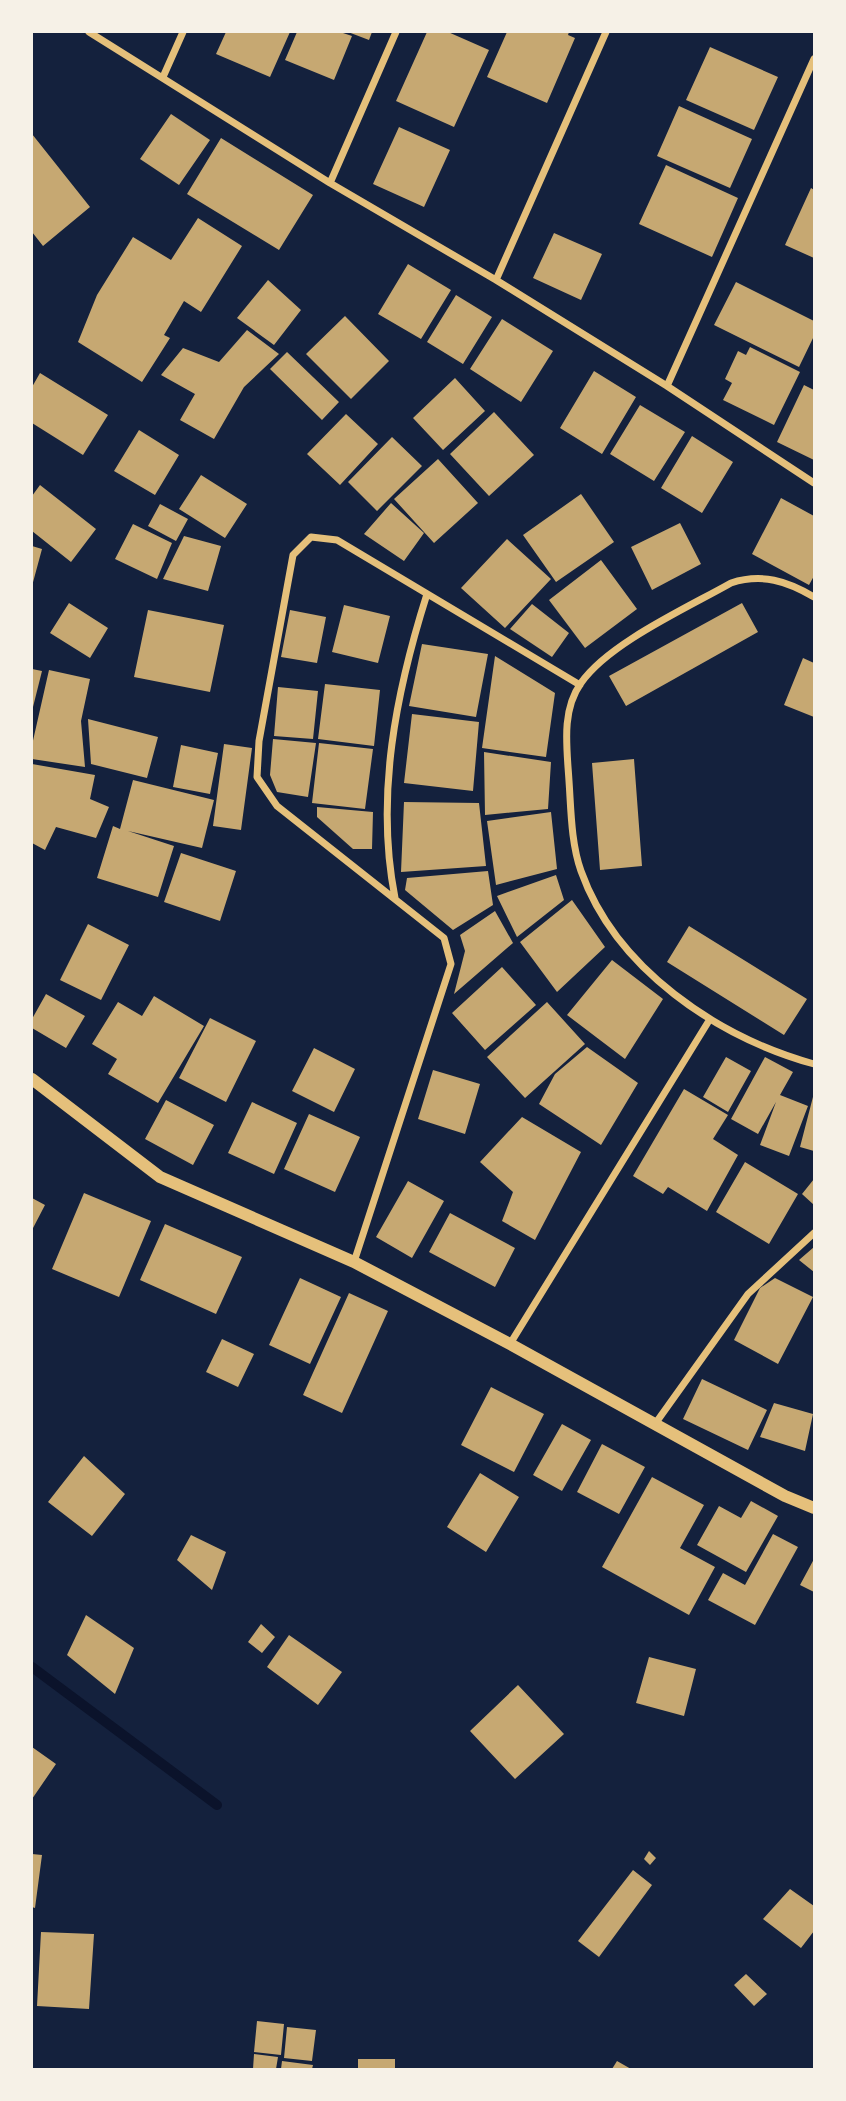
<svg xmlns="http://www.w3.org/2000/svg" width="846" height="2101" font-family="Poppins,sans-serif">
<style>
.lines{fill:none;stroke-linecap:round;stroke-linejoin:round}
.stream{stroke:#0b132b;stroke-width:10}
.building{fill:#c6a872}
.minor{stroke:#e5c07b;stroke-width:7}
.tertiary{stroke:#e5c07b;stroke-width:12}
</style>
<rect width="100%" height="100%" fill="#14213d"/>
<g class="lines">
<path class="stream" d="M32,1667l185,138"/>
</g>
<path class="building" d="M226,32h64l-20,45 -54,-23z
M297,32h43l12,4 -18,44 -49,-20z
M348,32h24l-3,8z
M427,32h21l41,18 -35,77 -58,-26z
M507,32h62l-1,3 7,3 -28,65 -60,-26z
M710,47l68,30 -24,53 -68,-30z
M679,106l73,33 -22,49 -73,-32z
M171,114l39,26 -31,45 -39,-26z
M399,127l51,23 -26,57 -51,-23z
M32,134l58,73 -47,39 -11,-14z
M221,138l92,57 -34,55 -92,-56z
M666,165l72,33 -26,59 -73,-33z
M811,188l3,2v68l-29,-13z
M198,218l44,28 -41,66 -17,-11 -20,34 6,3 -28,44 -64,-40 19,-47 36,-58 38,23z
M554,233l48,21 -21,46 -48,-22z
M408,264l43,26 -30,49 -43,-25z
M268,280l33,30 -27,35 -37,-27z
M736,282l78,39v15l-15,31 -85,-42z
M456,295l36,22 -29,47 -36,-22z
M345,316l44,45 -38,38 -45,-45z
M502,319l51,32 -32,51 -51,-33z
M247,330l32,24 -35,33 -30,52 -34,-19 15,-26 -34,-19 22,-27 36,14z
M750,347l50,25 -26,53 -51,-25 9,-17 -7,-4 13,-28 8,4z
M287,352l52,50 -17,18 -52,-51z
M594,371l42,26 -34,57 -42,-26z
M40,373l68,42 -25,40 -51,-32v-36z
M455,378l30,33 -42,39 -30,-32z
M804,385l10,5v70l-37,-18z
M640,405l45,27 -31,49 -44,-27z
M494,412l40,43 -45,41 -39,-42z
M346,414l32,30 -38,41 -33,-31z
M139,430l40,25 -24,40 -41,-24z
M692,436l41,26 -31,51 -41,-25z
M392,437l30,29 -45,45 -29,-29z
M438,459l40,44 -44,40 -40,-44z
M201,475l46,29 -22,34 -46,-29z
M40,485l56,44 -25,33 -39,-31v-35z
M581,494l33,48 -58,40 -33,-47z
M781,498l33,18v60l-5,9 -57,-31z
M391,503l33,30 -20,28 -40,-27z
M160,504l28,15 -12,22 -28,-15z
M680,523l21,41 -49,26 -21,-43z
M133,524l39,19 -15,36 -42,-20z
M184,536l37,10 -13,45 -45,-12z
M507,539l44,40 -46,49 -44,-40z
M32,546l10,3 -10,37z
M601,560l36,49 -52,39 -36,-48z
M69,603l39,25 -18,30 -40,-25z
M742,603l16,29 -132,74 -17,-30z
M532,604l37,29 -17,24 -42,-28z
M344,605l46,11 -12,47 -46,-11z
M148,610l76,15 -14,67 -76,-15z
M290,610l36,7 -9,46 -36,-6z
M422,644l66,10 -12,63 -67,-11z
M495,656l60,37 -9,64 -64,-9z
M803,658l11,5v54l-30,-12z
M32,669l10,2 -10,40z
M49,670l41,9 -9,42 4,46 -53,-8v-14z
M325,684l55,6 -6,56 -56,-7z
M278,687l40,4 -5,48 -39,-3z
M412,714l67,8 -6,69 -69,-8z
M88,719l70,18 -11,41 -56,-14z
M273,739l43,4 -8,54 -31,-5 -7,-17z
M319,743l54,6 -8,60 -53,-6z
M224,744l28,4 -11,82 -28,-4z
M181,745l37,8 -8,41 -37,-7z
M484,752l67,10 -3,47 -63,6z
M634,759l8,107 -42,4 -8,-107z
M32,764l63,11 -5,24 19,8 -13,31 -40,-11 -11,23 -13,-7z
M133,780l81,20 -12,48 -74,-17 46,15 -16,51 -61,-19 16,-52 7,3z
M404,802l75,1 7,63 -85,6z
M317,807l56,5 -1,37h-19l-36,-32z
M551,812l6,57 -61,16 -9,-64z
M181,853l55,18 -16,50 -56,-19z
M488,871l5,34 -40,25 -48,-40 2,-12z
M556,875l8,25 -47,37 -20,-41z
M572,900l33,47 -48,45 -37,-50z
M495,911l18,32 -59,51 11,-43 -5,-16z
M88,924l41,21 -28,55 -41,-20z
M689,926l118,73 -23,36 -117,-73z
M612,960l51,39 -38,60 -58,-44z
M502,967l34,38 -51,45 -33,-37z
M46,994l39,22 -19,32 -34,-20v-9z
M154,996l50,30 -46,77 -50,-29 9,-15 -25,-15 26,-42 24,14z
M547,1002l38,42 -60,54 -38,-41z
M210,1018l46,23 -30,61 -47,-24z
M587,1047l51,36 -37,62 -62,-41 16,-30z
M314,1048l41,21 -21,43 -42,-21z
M726,1057l25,14 -23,41 -25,-15z
M765,1057l28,15 -13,23 28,11 -19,50 -29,-11 16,-43 -18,32 -27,-15z
M433,1070l47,14 -15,50 -47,-15z
M684,1089l44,26 -15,24 25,16 -31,56 -39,-24 -5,7 -30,-18z
M814,1093v58l-14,-4z
M166,1100l48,25 -21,40 -48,-26z
M252,1102l45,21 -23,51 -46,-21z
M309,1114l51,23 -25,55 -51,-23z
M522,1117l59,35 -46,88 -33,-19 11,-29 -33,-30z
M745,1162l53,32 -29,50 -53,-32z
M814,1179v26l-12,-11z
M408,1181l36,20 -32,57 -36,-21z
M84,1193l67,28 -32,76 -67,-28z
M32,1198l13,7 -13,25z
M450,1213l65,35 -20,39 -66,-35z
M165,1224l77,33 -26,57 -76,-34z
M814,1247v25l-15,-12z
M300,1278l41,19 -31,67 -41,-19z
M775,1278l38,19 -35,67 -44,-24 26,-52z
M349,1293l39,18 -46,102 -39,-18z
M222,1339l32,15 -16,33 -32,-15z
M702,1379l65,31 -19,40 -65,-31z
M491,1387l53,27 -30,58 -53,-27z
M774,1403l39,11 -8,37 -45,-14z
M562,1424l29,16 -29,51 -29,-16z
M602,1444l43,23 -26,47 -42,-22z
M84,1456l41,38 -33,42 -44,-34z
M480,1473l39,24 -33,55 -39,-25z
M652,1477l52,28 -24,43 35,19 -26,48 -87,-48z
M751,1501l27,15 -32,56 -49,-27 22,-39 22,12z
M773,1534l25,13 -43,78 -47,-25 15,-27 22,12z
M191,1535l35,17 -14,38 -35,-30z
M814,1559v33l-14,-7z
M86,1615l48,33 -19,46 -48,-39z
M261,1624l14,13 -13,16 -14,-11z
M289,1635l53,37 -24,33 -51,-38z
M649,1657l47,12 -12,47 -48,-13z
M518,1685l46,49 -49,45 -45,-48z
M32,1747l24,17 -24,35z
M649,1851l7,7 -6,7 -6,-6z
M32,1854l10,1 -7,53 -3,-1z
M633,1870l19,15 -53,72 -21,-16z
M790,1889l24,17v25l-13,17 -38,-29z
M41,1932l53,2 -5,75 -52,-3z
M746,1974l21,20 -13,12 -20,-21z
M257,2021l27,3 -3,31 -27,-3z
M287,2027l29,3 -4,31 -28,-3z
M254,2054l24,3 -2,12h-23z
M358,2059h37v10h-37z
M282,2061l31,4 -1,4h-31z
M617,2061l14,8h-19z"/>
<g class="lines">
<path class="minor" d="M89,32l241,151 166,97 171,106 147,97
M163,77l20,-45
M330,183l66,-151
M496,280l110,-248
M667,386l147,-327
M814,597c-27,-16 -52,-24 -83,-14 -44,25 -122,60 -150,100 -20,28 -14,65 -12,98 2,28 2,62 12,90 35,98 136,166 233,193
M395,898c-20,-102 1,-206 32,-304
M354,1262l97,-298 -7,-26 -167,-132 -20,-29 2,-36 34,-186 18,-18 26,3 243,145
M510,1344l200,-325
M655,1424l93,-130 66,-61"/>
<path class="tertiary" d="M32,1079l128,98 194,85 156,82 275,152 29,12"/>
</g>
<rect width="846" height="2101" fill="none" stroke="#f6f1e7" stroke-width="66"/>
</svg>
